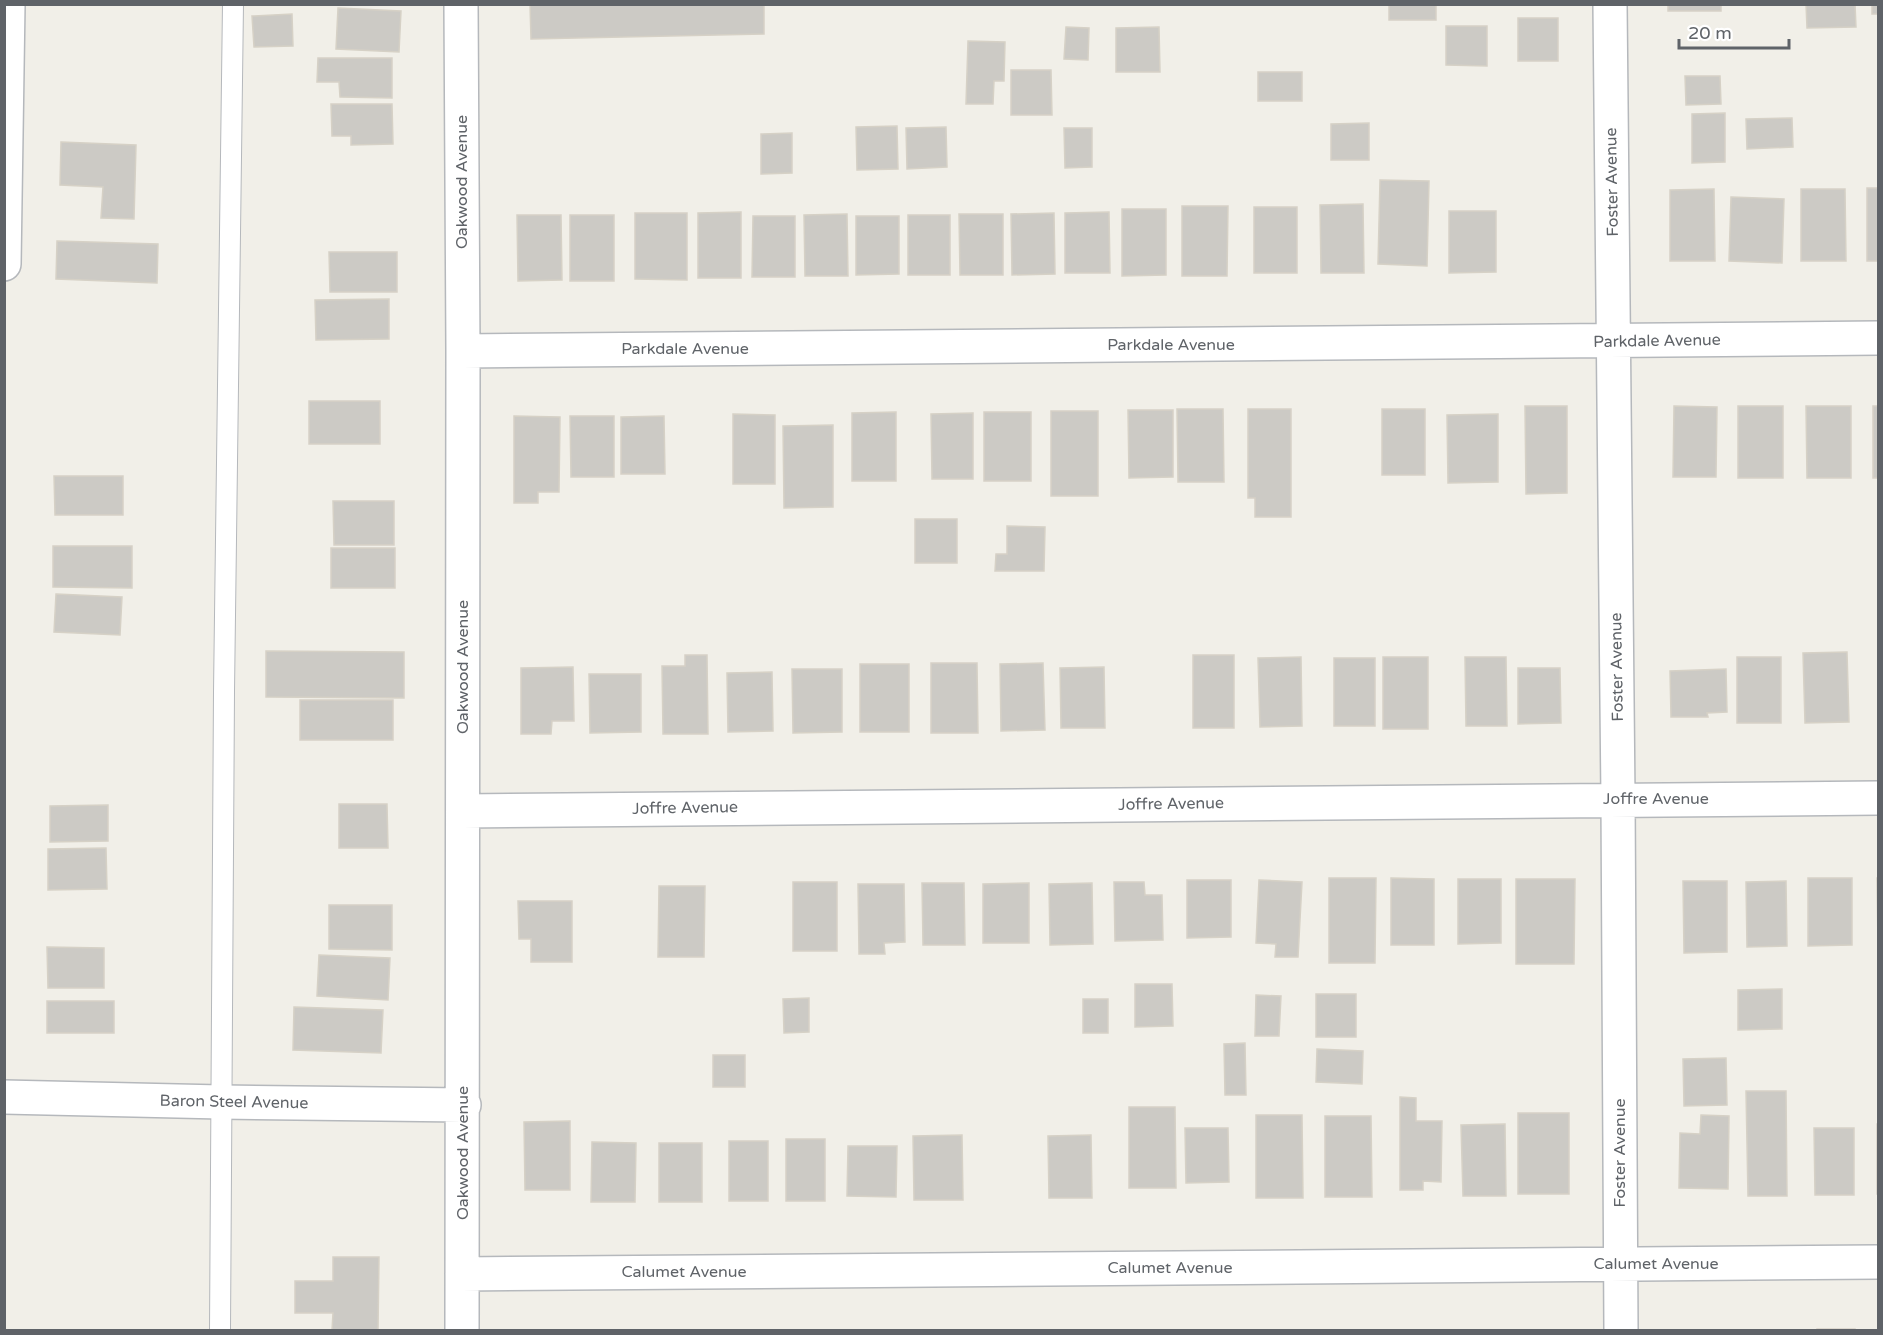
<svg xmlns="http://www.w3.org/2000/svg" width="1883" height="1335" font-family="'Varela Round',sans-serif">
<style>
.building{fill:#cccac5;stroke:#d6d1c6;stroke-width:1.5}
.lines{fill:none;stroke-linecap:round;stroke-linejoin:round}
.lane-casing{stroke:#b5b8bc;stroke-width:22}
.street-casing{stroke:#b5b8bc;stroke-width:36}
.lane{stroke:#fff;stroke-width:20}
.street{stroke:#fff;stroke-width:33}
.labels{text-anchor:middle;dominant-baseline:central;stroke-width:4.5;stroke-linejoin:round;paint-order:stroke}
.street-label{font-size:16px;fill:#5f6368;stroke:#fff}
</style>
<rect width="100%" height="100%" fill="#f1efe8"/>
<path class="building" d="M530,4h234v30l-233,5z
M1389,4h47v16h-47z
M1668,4h53v7h-53z
M1806,4h49l1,23 -49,1z
M1872,4h6v10h-6z
M338,8l63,3 -2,41 -63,-3z
M292,14l1,32 -39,1 -2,-31z
M1518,18h40v43h-40z
M1446,26h41v40l-41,-1z
M1066,27l23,1 -1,32 -24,-1z
M1159,27l1,45h-44v-44z
M968,41l37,1 -1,39h-10l-1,23h-27z
M318,58h74v40l-52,-1 -1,-15h-22z
M1011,70h40l1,45h-41z
M1258,72h44v29h-44z
M1685,76h35l1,28 -35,1z
M331,104h61l1,40 -42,1v-9h-19z
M1725,113v49l-33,1v-49z
M1792,118l1,29 -46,2 -1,-30z
M1369,123v37h-38v-36z
M897,126l1,43 -41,1 -1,-43z
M946,127l1,40 -40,2 -1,-41z
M1064,128h28v39l-27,1z
M792,133v40l-31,1v-40z
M61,142l75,3 -2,74 -33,-1 2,-31 -43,-2z
M1380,180l49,1 -2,85 -49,-2z
M1867,188h11v73h-11z
M1714,189l1,72h-45v-71z
M1801,189h44l1,72h-45z
M1731,197l53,2 -2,64 -53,-2z
M1363,204l1,69h-43l-1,-68z
M1182,206h46l-1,70h-45z
M1254,207h43v66h-43z
M1122,209h44v66l-44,1z
M1449,211h47v61l-47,1z
M741,212v66h-43v-65z
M1109,212l1,61h-45v-60z
M635,213h52v67l-52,-1z
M1054,213l1,61 -43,1 -1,-61z
M847,214l1,62h-43l-1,-61z
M959,214h44v61h-43z
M517,215h44l1,65 -44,1z
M570,215h44v66h-44z
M908,215h42v60h-42z
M753,216h42v61h-43z
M856,216h43v58l-43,1z
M57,241l101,3 -1,39 -101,-4z
M329,252h68v40h-67z
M389,299v40l-73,1 -1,-40z
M309,401h71v43h-71z
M1525,406h42v87l-41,1z
M1674,406l43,1 -1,70h-43z
M1738,406h45v72h-45z
M1806,406h45v72h-44z
M1873,406h5v72h-5z
M1177,409h46l1,73h-46z
M1248,409h43v108h-36v-19h-7z
M1382,409h43v66h-43z
M1128,410h45v67l-44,1z
M1051,411h47v85h-47z
M896,412v69h-44v-68z
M984,412h47v69h-47z
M973,413v66h-41l-1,-65z
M733,414l42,1v69h-42z
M1498,414v68l-50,1 -1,-68z
M514,416l46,1 -1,75h-21v11h-24z
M570,416h44v61h-43z
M664,416l1,58h-44v-57z
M833,425v82l-49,1 -1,-82z
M54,476h69v39h-68z
M333,501h61v44h-60z
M915,519h42v44h-42z
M1007,526l38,1 -1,44h-49l1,-17h11z
M53,546h79v42l-79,-1z
M331,548h64v40h-64z
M56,594l66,3 -2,38 -66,-3z
M266,651l138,1v46l-138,-1z
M1847,652l2,70 -44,1 -2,-70z
M685,655h22l1,79h-45l-1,-68h23z
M1193,655h41v73h-41z
M1301,657l1,69 -42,1 -2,-69z
M1383,657h45v72h-45z
M1465,657h41l1,69h-41z
M1737,657h44v66h-44z
M1334,658h41v68h-41z
M931,663h46l1,70h-47z
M1043,663l2,67 -44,1 -1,-67z
M860,664h49v68h-49z
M573,667l1,54h-22l-1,13h-30v-66z
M1104,667l1,61h-44l-1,-60z
M1518,668h42l1,55 -43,1z
M792,669h50v63l-49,1z
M1726,669l1,43 -20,1 1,4h-37l-1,-46z
M772,672l1,59 -45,1 -1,-59z
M589,674h52v58l-51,1z
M300,700h93v40h-93z
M339,804h48l1,44h-49z
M108,805v36l-58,1v-36z
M106,848l1,41 -59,1v-41z
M1329,878h47l-1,85h-46z
M1391,878l43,1v66h-43z
M1808,878h44v67l-44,1z
M1877,878h1v66z
M1458,879h43v64l-43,1z
M1516,879h59l-1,85h-58z
M1187,880h44v57l-44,1z
M1259,880l43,2 -4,75h-23l1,-13 -20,-1z
M1683,881h44v71l-43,1z
M1786,881l1,65 -40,1 -1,-65z
M793,882h44v69h-44z
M1114,882h30l1,13h17l1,45 -48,1z
M922,883h42l1,62h-42z
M1029,883v60h-46v-59z
M1092,883l1,61 -43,1 -1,-61z
M858,884h46l1,58 -21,1 1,11h-26z
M659,886h46l-1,71h-46z
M518,901h54v61h-41v-23h-12z
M329,905h63v45l-63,-1z
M47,947l57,1v40h-56z
M319,955l71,3 -2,42 -71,-4z
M1135,984h37l1,42 -38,1z
M1782,989v40l-44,1v-40z
M1316,994h40v43h-40z
M1256,995l25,1 -2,40h-24z
M809,998v34l-25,1 -1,-34z
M1083,999h25v34h-25z
M47,1001h67v32h-67z
M294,1007l89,3 -2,43 -88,-3z
M1245,1043l1,52h-21l-1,-51z
M1317,1049l46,2 -1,33 -46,-2z
M713,1055h32v32h-32z
M1726,1058l1,47 -43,1 -1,-47z
M1746,1091h40l1,105h-39z
M1400,1097l16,1v23h26l-1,61 -18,-1v9h-23z
M1129,1107h46l1,81h-47z
M1518,1113h51v81h-51z
M1256,1115h46l1,83h-47z
M1701,1115l28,1 -1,73 -49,-1 1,-55 20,1z
M1325,1116h46l1,81h-47z
M570,1121v69h-45l-1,-68z
M1505,1124l1,72h-43l-2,-71z
M1877,1124h1v70h-1z
M1185,1128h43l1,54 -43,1z
M1814,1128h40v67h-39z
M962,1135l1,65h-49l-1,-64z
M1091,1135l1,63h-43l-1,-62z
M786,1139h39v62h-39z
M729,1141h39v60h-39z
M592,1142l44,1 -1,59h-44z
M659,1143h43v59h-43z
M848,1146h49l-1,51 -49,-1z
M333,1257h46l-1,73h-46l1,-17h-38v-32h38z
M1817,1329h38v1h-38z"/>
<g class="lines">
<g class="lane-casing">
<path id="lane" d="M220,1330l4,-638 9,-688"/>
</g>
<g class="street-casing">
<path id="street" d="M461,4l2,347 -1,979
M1610,4l8,795 3,531
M4,264l4,-260
M463,351l1415,-13
M463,811l1415,-13
M4,1097l217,5 243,3
M462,1274l1416,-12"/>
</g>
<use href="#lane" class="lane"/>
<use href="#street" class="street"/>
</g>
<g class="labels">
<g class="street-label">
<text transform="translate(462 182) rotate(-90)">Oakwood Avenue</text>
<text transform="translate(1612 182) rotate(-91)">Foster Avenue</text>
<text transform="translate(1657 341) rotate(-1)">Parkdale Avenue</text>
<text x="1171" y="345">Parkdale Avenue</text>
<text x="685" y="349">Parkdale Avenue</text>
<text transform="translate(463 667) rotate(-90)">Oakwood Avenue</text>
<text transform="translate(1617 667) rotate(-91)">Foster Avenue</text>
<text x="1656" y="799">Joffre Avenue</text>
<text transform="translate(1171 804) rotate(-1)">Joffre Avenue</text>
<text transform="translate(685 808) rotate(-1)">Joffre Avenue</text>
<text transform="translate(234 1102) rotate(1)">Baron Steel Avenue</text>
<text transform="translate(463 1153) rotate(-90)">Oakwood Avenue</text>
<text transform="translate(1620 1153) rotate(-90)">Foster Avenue</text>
<text x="1656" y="1264">Calumet Avenue</text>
<text x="1170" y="1268">Calumet Avenue</text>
<text x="684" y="1272">Calumet Avenue</text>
</g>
</g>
<rect width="1883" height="1335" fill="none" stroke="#5f6368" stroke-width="12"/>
<path d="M1679 39v9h110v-9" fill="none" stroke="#5f6368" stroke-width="3"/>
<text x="1688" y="39" font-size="18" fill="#5f6368" stroke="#ffffff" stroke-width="4.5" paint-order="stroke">20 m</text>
</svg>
